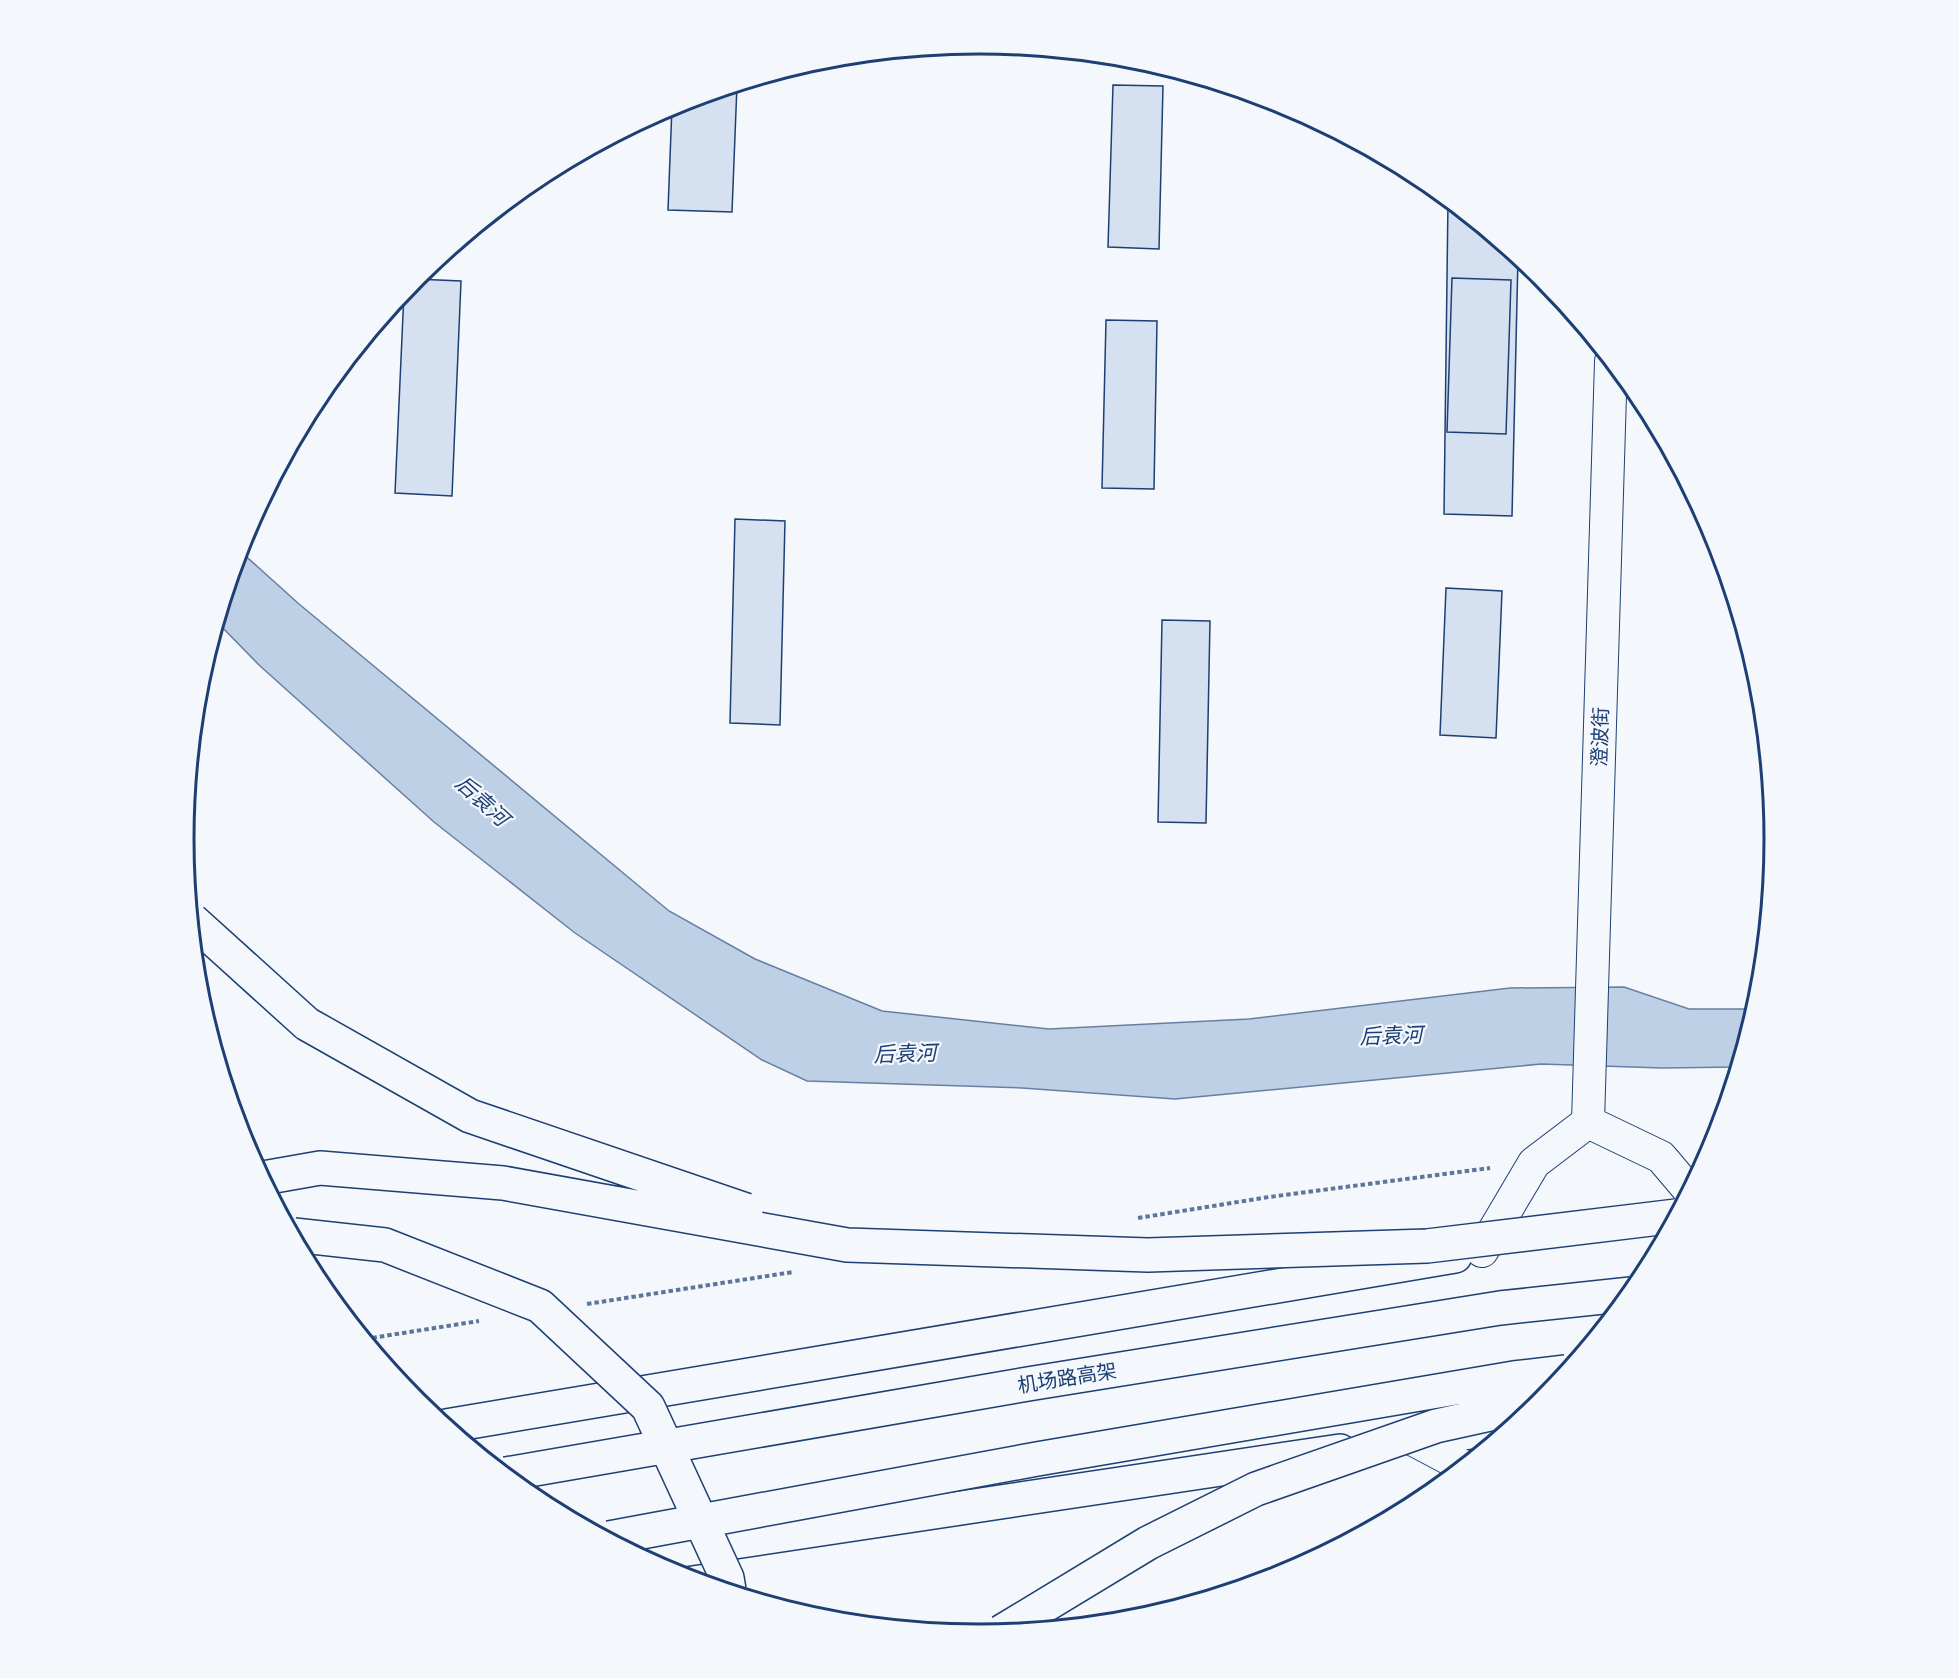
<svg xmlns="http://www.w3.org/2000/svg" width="1959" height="1678" font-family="'DejaVu Sans','Noto Sans SC',sans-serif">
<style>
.water{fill:#bed0e5;stroke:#687fa3;stroke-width:1.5}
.building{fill:#d5e0f0;stroke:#1d3f73;stroke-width:1.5}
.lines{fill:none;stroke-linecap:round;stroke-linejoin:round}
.street-casing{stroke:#1d3f73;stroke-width:34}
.primary-casing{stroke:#1d3f73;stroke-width:36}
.path{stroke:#5e769c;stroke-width:4;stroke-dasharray:4.5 3;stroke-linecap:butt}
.street{stroke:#f4f7fb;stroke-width:32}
.primary{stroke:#f4f7fb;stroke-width:33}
.highway-bridge-casing{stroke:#1d3f73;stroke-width:36;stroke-linecap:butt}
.highway-bridge{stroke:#f4f7fb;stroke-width:33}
.labels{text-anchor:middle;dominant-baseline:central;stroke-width:4.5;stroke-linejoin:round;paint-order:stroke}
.street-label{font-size:20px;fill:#1d3f73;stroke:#f4f7fb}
.water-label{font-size:21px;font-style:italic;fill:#1d3f73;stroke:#f4f7fb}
.rim{fill:none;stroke:#1d3f73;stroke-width:3}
</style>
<rect width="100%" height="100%" fill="#f4f7fb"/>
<path class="water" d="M240,551l59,53 370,307 86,48 127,52 167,18 200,-10 261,-31 114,-1 65,22h66l-17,58 -76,1 -121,-4 -366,35 -153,-11 -215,-7 -45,-21 -187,-127 -141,-111 -175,-157 -41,-42z"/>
<path class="building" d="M737,85l-5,127 -64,-2 4,-104z
M1113,85l50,1 -4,163 -51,-2z
M1448,200l70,57 -6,259 -68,-2z
M1452,278l59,2 -5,154 -59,-2z
M415,279l46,2 -9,215 -57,-3 9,-201z
M1106,320l51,1 -3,168 -52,-1z
M735,519l50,2 -5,204 -50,-2z
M1446,588l56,3 -6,147 -56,-3z
M1162,620l48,1 -4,202 -48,-1z"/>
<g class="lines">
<g class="street-casing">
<path id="street" d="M1588,1122l73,35 28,33
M1482,1251l52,-88 54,-41 23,-761
M1414,1440l49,26"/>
</g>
<g class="primary-casing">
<path id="primary" d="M446,1426l1009,-170
M1462,1433l49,-6
M641,1556l699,-105"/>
</g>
<path class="path" d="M1138,1218l131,-21 221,-29
M587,1304l206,-32
M365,1339l114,-18"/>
<use href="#street" class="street"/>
<use href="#primary" class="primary"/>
<g class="highway-bridge-casing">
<path id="highway-bridge" d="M192,920l115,104 163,92 276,94
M263,1178l57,-10 183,15 344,62 301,10 279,-9 249,-30
M294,1235l91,10 155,61 108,101 79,171 2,12
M506,1474l528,-91 466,-75 131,-14
M609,1538l428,-79 477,-81 52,-6
M1001,1632l147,-89 108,-54 180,-63 104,-23"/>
</g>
<use href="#highway-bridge" class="highway-bridge"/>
</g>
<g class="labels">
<g class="street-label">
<text transform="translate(1600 737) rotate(-88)">澄波街</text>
<text transform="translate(1067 1378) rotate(-9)">机场路高架</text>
</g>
<g class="water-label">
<text transform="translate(482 801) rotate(42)">后袁河</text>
<text transform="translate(1391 1036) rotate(-2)">后袁河</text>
<text transform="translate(905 1054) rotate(-2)">后袁河</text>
</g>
</g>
<path d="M0 0H1959V1678H0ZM194 839a785 785 0 1 1 1570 0a785 785 0 1 1-1570 0Z" fill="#f4f7fb" fill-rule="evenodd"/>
<path class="rim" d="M194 839a785 785 0 1 1 1570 0a785 785 0 1 1-1570 0Z"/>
</svg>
